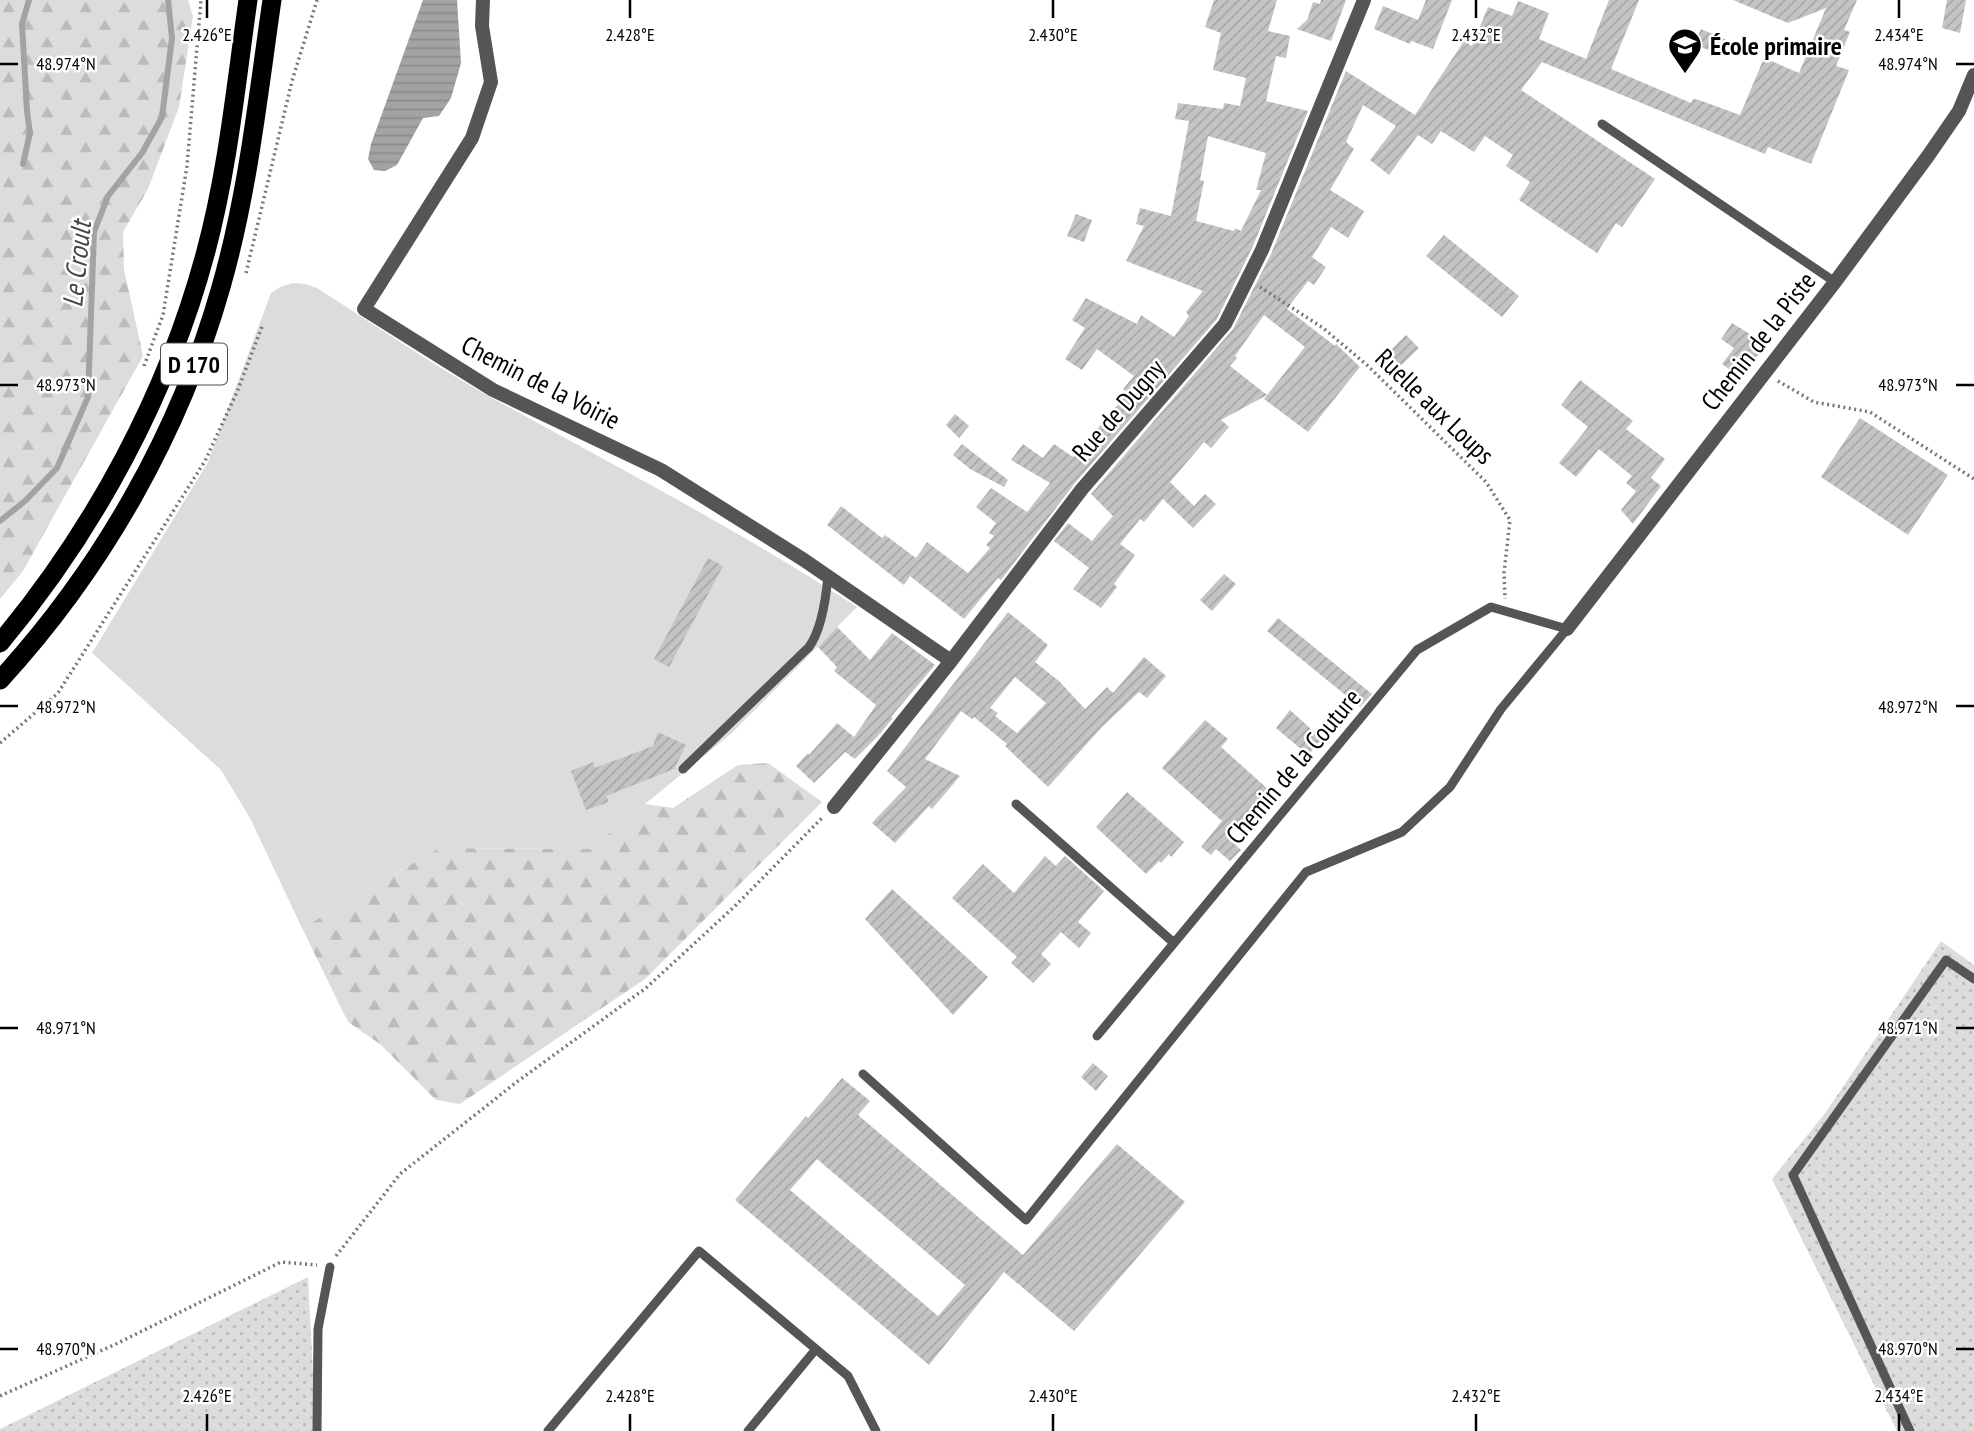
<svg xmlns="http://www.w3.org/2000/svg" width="1974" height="1431" font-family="'PT Sans Narrow',sans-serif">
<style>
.grass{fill:url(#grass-dots)}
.forest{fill:url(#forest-firs)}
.park{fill:#dcdcdc}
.water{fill:url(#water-rules)}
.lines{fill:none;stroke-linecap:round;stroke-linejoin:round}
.stream{stroke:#a3a3a3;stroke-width:6}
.building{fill:url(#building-hatch);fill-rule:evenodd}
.path{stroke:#777;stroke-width:3.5;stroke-dasharray:2 3.5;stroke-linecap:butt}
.service{stroke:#555;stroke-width:9}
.minor{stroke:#555;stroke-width:14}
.trunk{stroke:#000;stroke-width:19}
.ticks{fill:none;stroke:#000;stroke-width:2.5}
.labels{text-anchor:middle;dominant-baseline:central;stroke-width:5;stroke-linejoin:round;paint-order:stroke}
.shield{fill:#fff;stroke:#4c4c4c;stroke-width:2}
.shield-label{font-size:24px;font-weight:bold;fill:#000}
.poi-label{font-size:26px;font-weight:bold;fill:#000;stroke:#fff;text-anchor:start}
.street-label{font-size:26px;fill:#000;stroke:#fff}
.water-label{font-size:28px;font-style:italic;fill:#444;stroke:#fff}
.ticks-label{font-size:18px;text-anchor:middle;fill:#000;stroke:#fff;stroke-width:5;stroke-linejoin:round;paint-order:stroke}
</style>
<defs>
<pattern id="grass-dots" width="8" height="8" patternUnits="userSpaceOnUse" patternTransform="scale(1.75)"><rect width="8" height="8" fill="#dcdcdc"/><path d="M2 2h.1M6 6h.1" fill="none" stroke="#bbb" stroke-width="1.8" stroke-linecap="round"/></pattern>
<pattern id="forest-firs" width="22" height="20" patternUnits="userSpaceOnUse" patternTransform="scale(1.75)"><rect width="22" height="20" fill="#dcdcdc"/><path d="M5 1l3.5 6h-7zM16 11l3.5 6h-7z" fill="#bbb"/></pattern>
<pattern id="water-rules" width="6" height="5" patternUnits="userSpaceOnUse" patternTransform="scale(1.75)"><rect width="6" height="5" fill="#a3a3a3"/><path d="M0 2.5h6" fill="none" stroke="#8b8b8b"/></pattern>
<pattern id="building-hatch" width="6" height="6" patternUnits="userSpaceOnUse" patternTransform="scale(1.75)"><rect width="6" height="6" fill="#c4c4c4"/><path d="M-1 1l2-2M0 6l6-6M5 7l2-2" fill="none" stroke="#a7a7a7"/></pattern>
</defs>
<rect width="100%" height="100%" fill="#fff"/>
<path class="grass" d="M1941,941l33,24v466h-77l-125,-252 54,-67z
M308,1277l8,154h-316v-2z"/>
<path class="forest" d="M0,0h188l5,16 -14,91 -31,82 -25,43 1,37 19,87 -120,215 -23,28z
M768,763l54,39 -177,177 -185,125 -24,-4 -56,-56 -32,-22 -46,-94 137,-80 151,1 55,-45 28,4 65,-43z"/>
<path class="park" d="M293,283l12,1 12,4c55,35 110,73 166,105 126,70 253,135 374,214l-125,126 -142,116 -151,-1 -137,80 -52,-110 -29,-48 -129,-117 116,-191 63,-169 9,-6z"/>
<path class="water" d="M423,0h34l4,63 -10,35 -12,18 -16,2 -26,47 -12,6 -11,-1 -6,-11 3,-15z"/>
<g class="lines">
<path class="stream" d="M23,164l7,-31 -3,-22 -5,-87 7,-24
M0,521l25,-20 32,-33 31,-71 6,-165 14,-36 34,-43 20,-36 10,-79 -4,-38"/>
</g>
<path class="building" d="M1214,0h63l-9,31 22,5 -4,22 -10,-2 -10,45 42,10 -55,135 -36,73 -142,164 -74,97 -3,-2 -34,41 -54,-43 -6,9 -77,-60 14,-19 41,32 3,-3 31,23 11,-16 41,31 22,-25 -4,-3 8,-9 -5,-3 7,-10 -20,-16 15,-19 36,24 23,-29 -39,-23 12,-16 20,14 11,-14 19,13 55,-64 -5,-4 11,-13 -37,-27 -15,21 -17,-11 20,-31 -13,-8 14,-22 51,26 4,-9 33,22 15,-21 -3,-4 17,-21 -77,-30 18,-35 -8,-2 4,-16 31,8 18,-95 -14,-2 3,-16 45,6 1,-6 16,3 6,-28 -33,-8 8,-37 -16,-6zM1208,136l58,17 -10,37h5l-20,41 -6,-3 -1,3 -38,-10 8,-40 -4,-1z
M1321,0h25l-15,41 -34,-12 10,-9 6,-18 7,2z
M1426,0h26l-19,49 -22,-8 -1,3 -36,-15 9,-23 35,14z
M1609,0h30l-28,69 80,34 2,-4 6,1 41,15 24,-57 35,15 27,-65 -38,15 -55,-23h124l-13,30 6,2 -14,34 13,4 -38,94 -43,-17 -3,7 -223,-92 -21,28 134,89 -33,48 -6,-4 -19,30 -78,-53 11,-18 -24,-16 7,-11 -28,-19 -11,16 -33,-21 -9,13 -14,-9 -29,40 -19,-15 26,-34 -33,-21 -17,37 8,7 -24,41 34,21 -16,27 -17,-11 -19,30 14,10 -12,18 -6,-4 -21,28 48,37 1,-2 24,23 -52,65 -44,-33 41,-52 -41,-32 -29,41 2,2 -7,8 37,29 -46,25 8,7 -18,21 -7,-6 -34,40 24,24 11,-12 11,10 -23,24 -30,-29 -19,23 -4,-3 -20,25 15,11 -21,29 3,3 -16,21 -28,-19 16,-21 -35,-27 14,-18 24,18 9,-11 12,-14 -22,-22 142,-165 38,-75 75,-183 69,44 49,-74 8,5 16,-39 24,9 6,-15 31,12 -10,26 47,20z
M1947,0h19l-6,33 -18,-5z
M1701,29l28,12 -6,15 -29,-12z
M1076,214l16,6 -8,22 -17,-6z
M1444,235l75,61 -17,21 -76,-61z
M1732,323l34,21 -25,34 -19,-14 12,-16 -13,-9z
M1406,335l13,13 -30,29 -12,-13z
M1580,380l53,41 -7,8 39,30 -14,19 10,8 -28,38 -12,-14 15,-19 -10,-8 6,-7 -33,-27 -23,28 -17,-14 29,-36 -27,-22z
M955,414l14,12 -10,12 -13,-13z
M1860,418l88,57 -40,60 -87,-58z
M962,444l46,36 -4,7 -34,-18 -17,-14z
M708,558l15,8 -54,101 -15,-8z
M1224,574l12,10 -24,27 -12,-11z
M1008,612l40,33 -13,17 25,20 25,27 22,-22 6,6 31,-36 22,19 -19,22 -8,-6 -37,35 -54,60 -43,-41 2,-2 -33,-27 -2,2 -11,-8 -36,48 35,17 -28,33 -3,-3 -34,37 -23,-20 34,-36 -19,-16zM1015,677l31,26 -29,30 -22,-17 3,-3 -8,-5z
M1278,618l94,76 -12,13 -93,-76z
M837,627l33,33 22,-27 43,32 -44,52 2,1 -15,18 -23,23 -10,-7 -31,31 -18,-17 12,-13 1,2 28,-32 17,14 22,-32 -42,-34 3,-4 -19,-20z
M1290,710l32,29 -14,16 -32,-27z
M1205,720l23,19 -7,8 48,43 -42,47 14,13 -11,11 -14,-12 -5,6 -10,-8 21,-26 -60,-53z
M658,732l28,13 -12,24 -68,27 3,6 -23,8 -15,-39 22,-9 2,6 58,-22z
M1127,792l57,50 -13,15 -2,-3 -8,9 -2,-2 -13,13 -50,-47z
M1045,856l11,10 9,-10 39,35 -26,31 13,11 -12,15 -18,-16 -20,22 10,10 -18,19 -22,-20 6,-6 -65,-59 31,-34 31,29z
M892,889l96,88 -35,38 -88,-96z
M1093,1063l15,13 -12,15 -15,-14z
M842,1078l28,23 -12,14 165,140 94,-111 68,58 -111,129 -70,-59 -75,93 -194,-165 71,-84 2,2zM817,1159l148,126 -27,31 -148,-126z"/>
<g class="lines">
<path class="path" d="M246,273l46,-192 25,-81
M1260,287l63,41 44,37 119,117 24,38 -6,53 1,26
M144,366l19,-51 24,-149 14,-166
M1778,381l36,21 56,10 104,67
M0,743l58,-50 147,-232 32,-69 26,-68
M336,1256l64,-82 118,-93 128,-93 89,-82 87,-88
M0,1396l116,-52 165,-82 36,3"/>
<path class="service" d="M1602,124l233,158
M683,769l126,-122c13,-18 17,-49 19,-71
M1016,804l158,139
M863,1074l163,146 280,-348 96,-40 48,-45 51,-78 66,-80 -76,-22 -74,43 -320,386
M317,1431l1,-102 12,-62
M548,1431l151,-180 149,125 28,55
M748,1431l68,-82
M1910,1431l-117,-256 153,-215 28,19"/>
<path class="minor" d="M483,0l-1,26 9,56 -19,56 -108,171 129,81 168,80 143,90 147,101
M1567,629l268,-347 93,-126 31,-45 15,-36
M834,807l117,-146 131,-172 143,-165 37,-74 102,-250"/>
<path class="trunk" d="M0,643c95,-114 168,-249 206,-392 22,-82 30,-167 42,-251
M0,680c102,-111 180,-248 221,-393 27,-94 37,-191 51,-287"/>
</g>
<path class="ticks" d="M207,0v18M630,0v18M1053,0v18M1476,0v18M1899,0v18M0,64h18M1956,64h18M0,385h18M1956,385h18M0,706h18M1956,706h18M0,1028h18M1956,1028h18M0,1349h18M1956,1349h18M207,1414v17M630,1414v17M1053,1414v17M1476,1414v17M1899,1414v17"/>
<defs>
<g id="school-pin" transform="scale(1.75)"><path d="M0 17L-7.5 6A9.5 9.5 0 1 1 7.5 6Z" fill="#000" stroke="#fff"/><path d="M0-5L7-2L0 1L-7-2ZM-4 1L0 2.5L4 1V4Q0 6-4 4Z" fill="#fff"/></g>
</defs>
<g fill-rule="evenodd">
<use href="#school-pin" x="1685" y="45"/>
</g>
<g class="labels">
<rect class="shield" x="161" y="343.5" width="66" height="41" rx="5"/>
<g class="shield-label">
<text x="194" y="364">D 170</text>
</g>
<g class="poi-label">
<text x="1710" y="45">École primaire</text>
</g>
<g class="street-label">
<text transform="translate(1758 341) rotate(-52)">Chemin de la Piste</text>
<text transform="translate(541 382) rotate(27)">Chemin de la Voirie</text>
<text transform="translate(1435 406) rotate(44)">Ruelle aux Loups</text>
<text transform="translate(1118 410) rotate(-49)">Rue de Dugny</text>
<text transform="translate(1293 766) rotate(-50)">Chemin de la Couture</text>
</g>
<g class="water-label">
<text transform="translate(76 264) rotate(-84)">Le Croult</text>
</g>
</g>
<g class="ticks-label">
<text x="207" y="41">2.426°E</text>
<text x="630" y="41">2.428°E</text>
<text x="1053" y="41">2.430°E</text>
<text x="1476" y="41">2.432°E</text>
<text x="1899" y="41">2.434°E</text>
<text x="66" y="70">48.974°N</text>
<text x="1908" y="70">48.974°N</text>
<text x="66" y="391">48.973°N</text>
<text x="1908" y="391">48.973°N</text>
<text x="66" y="713">48.972°N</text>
<text x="1908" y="713">48.972°N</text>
<text x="66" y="1034">48.971°N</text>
<text x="1908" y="1034">48.971°N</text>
<text x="66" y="1355">48.970°N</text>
<text x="1908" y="1355">48.970°N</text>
<text x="207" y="1402">2.426°E</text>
<text x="630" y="1402">2.428°E</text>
<text x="1053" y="1402">2.430°E</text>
<text x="1476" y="1402">2.432°E</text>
<text x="1899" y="1402">2.434°E</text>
</g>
</svg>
